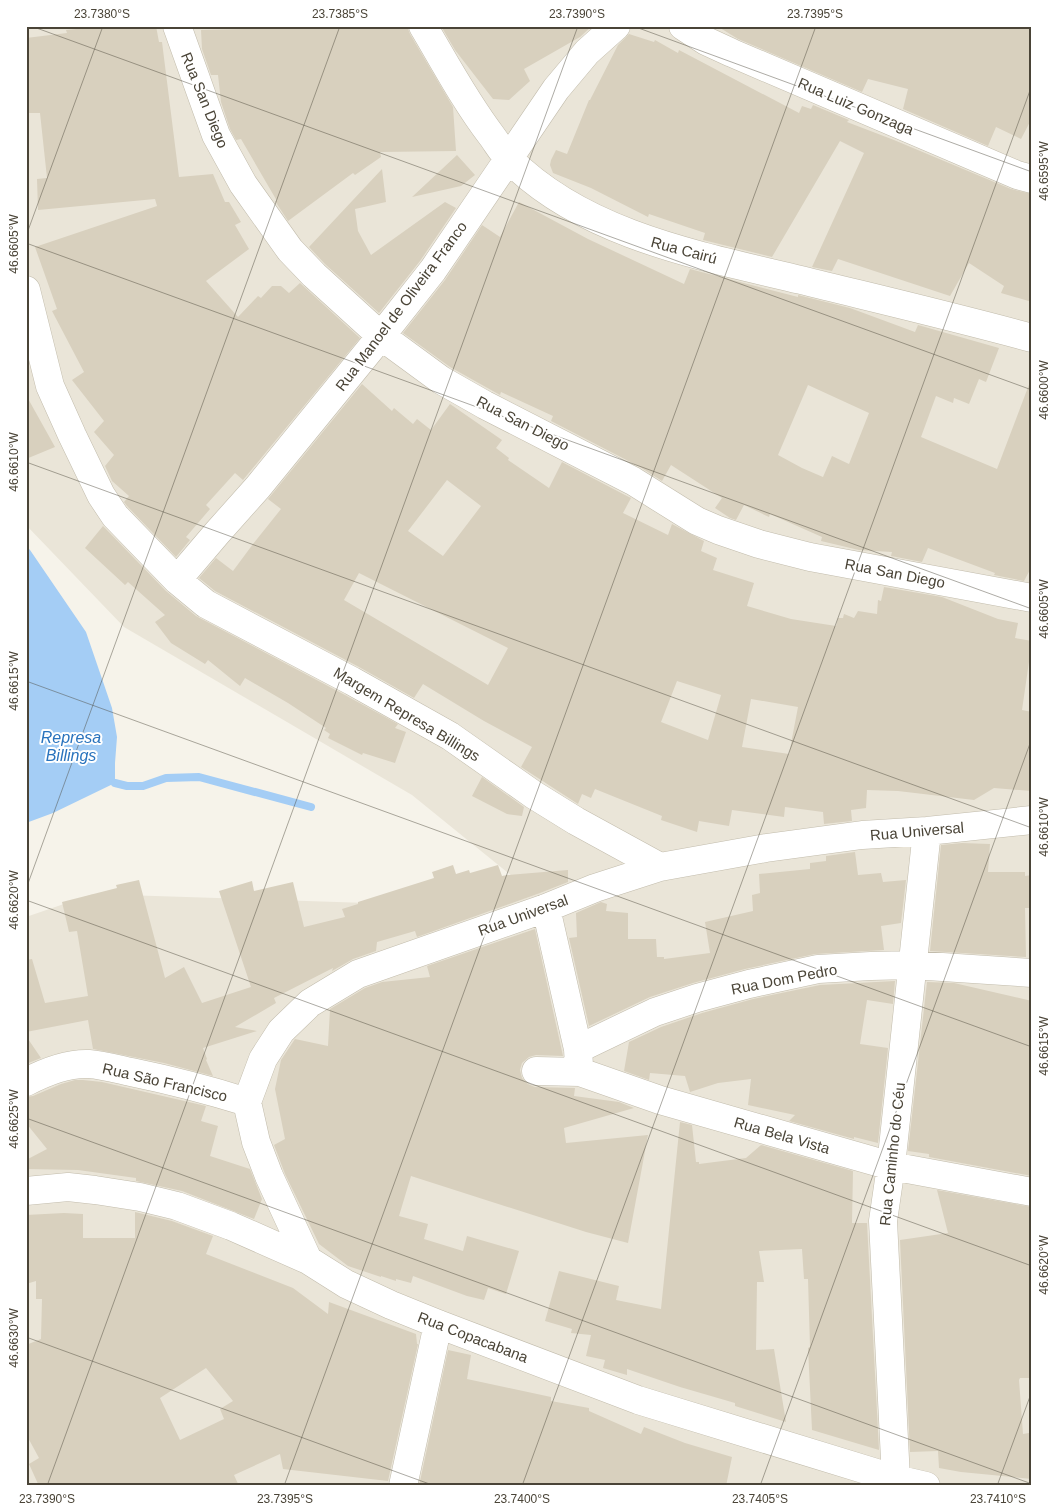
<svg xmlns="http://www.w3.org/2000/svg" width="1058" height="1512" font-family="Helvetica,sans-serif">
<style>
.residential{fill:#eae5d8}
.water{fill:#a4cdf5}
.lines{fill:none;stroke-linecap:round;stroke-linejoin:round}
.stream{stroke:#a4cdf5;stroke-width:8}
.building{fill:#d8d0be;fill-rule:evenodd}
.minor-casing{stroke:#c2bcac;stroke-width:29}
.minor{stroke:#fff;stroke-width:28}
.ticks{fill:none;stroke:#4a4437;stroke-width:1;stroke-opacity:0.45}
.labels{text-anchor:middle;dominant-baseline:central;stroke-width:4;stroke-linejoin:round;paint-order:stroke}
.street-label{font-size:15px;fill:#4a4437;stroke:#fff}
.water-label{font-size:16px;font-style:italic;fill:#2973bd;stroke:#fff}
.neatline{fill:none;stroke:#4a4437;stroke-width:2}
.ticks-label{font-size:12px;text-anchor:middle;fill:#4a4437}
</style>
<rect width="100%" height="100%" fill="#f6f3ea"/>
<path class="residential" d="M26,26h1006v1460h-1006v-569l67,-23 334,11 85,-29 -100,-81 -288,-168 -98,-102z"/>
<path class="water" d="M26,546l4,4 56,82 26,76 5,29 -2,26v20l-62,30 -27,10z"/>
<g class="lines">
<path class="stream" d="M115,783l12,3h16l23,-8 33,-1 112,30"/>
</g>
<path class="building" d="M107,26h49l3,16h3l17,135 34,-3 12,28h4l12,20 -6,3 14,24 -43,32 32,36 20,-21 3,2 11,-12h9l8,7 11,-10 60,55 -117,142 -8,-7 -29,32 4,4 -24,28 4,3 -14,17 -49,-51 -3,-4 5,-6 -17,-15 -7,-15 9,-11 -20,-23 10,-11 -32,-41 12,-8 -32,-61 5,-2 -22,-62 122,-41 -2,-7 -117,11 -1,-31 10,-1 -7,-65h-14v-75l41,-5 -1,-3z
M250,26h157l3,8 43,73 3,44 -76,1 1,5 -26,18 -2,-2 -65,48 -13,-20h2l-36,-62 -5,1 -6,-11 -9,-27 -3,-27h-7l-9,-26 -1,-19 43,-1v-2z
M441,26h151l-12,11 -56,32 6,12 -21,19 -16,-1 -38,-49z
M717,26h315v92l-11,21 -25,-12 -8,19 -85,-37 5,-20 -40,-10 -6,13 -124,-53z
M629,34l25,8 1,-2 23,13 1,-3 120,63 3,-7 9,3 2,-4 36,15 -2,2 47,18 117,49 21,5v108l-31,-9 3,-7 -35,-23 -19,33 -112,-37 -6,12 -20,-4 52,-114 -24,-12 -68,116 -69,-17 2,-7 -56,-19 -1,3 -57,-29 -38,-15 -3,-8 1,-5 5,-10 11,4 22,-54h1l28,-55z
M457,155l18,20 -14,11 -49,11z
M382,169l4,33 -31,7 3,22 13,24 74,-53 11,6 -36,53 -41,52 -54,-49 -16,-17z
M519,202l69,37 96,45 6,-15 108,28v-2l52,13 65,24 3,-7 81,23 -13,34 -7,-3 -10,25 -15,-6 -1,5 -17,-7 -15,41 76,32 33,-87h2v184l-8,15 -30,-6 1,-2 -67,-25 -6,14 -31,-6 1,-4 -33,-2 -38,-9 1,-4 -52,-23 -1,3 -25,-12 -8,15 -6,-2 -15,-10 7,-10 -51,-33 -9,16 -22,-14 -89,-46 2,-5 -52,-24 -1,3 -50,-28 -47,-34 42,-53 37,-55 18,12zM808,385l61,28 -20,51 -17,-8 -9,21 -21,-9 -24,-13z
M362,384l30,27 2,-3 19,16 4,-5 14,11 19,-26 52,36 -6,8 13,10 -1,2 41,28 13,-26 63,33 6,3 -8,15 45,22 4,-11 32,17 -3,10 16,7 -4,12 41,13 -7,23 44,13 45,7 2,-8h5l1,-4 10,4 4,-7 19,3 1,-14 3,1 3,-14 58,10 56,22 20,4 -3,15 17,3 -10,69 10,2v79l-38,-3 -20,12 -76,-9 -31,-1 -1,18 -15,2 1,11 -28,3 -1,-12 -38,-5 -1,10 -52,-7 -3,16 -30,-5 -2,11 -36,-12 1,-4 -67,-27 -4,9 -9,-4 -4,10 -57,-37 11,-20 -48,-26 -61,-37 -9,14 -55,-31 -144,-76 -16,-13 17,-20 17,13 20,-27 28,-35 -13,-10zM447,480l34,26 -38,50 -35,-25zM359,573l149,75 -20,37 -144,-85zM677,681l44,14 -13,45 -47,-18zM751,699l47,8 -9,47 -47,-7z
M26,395l29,52 -29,12z
M103,526l63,65 30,25 149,79 53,29 -3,4 11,4 -11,31 -32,-10 -1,2 -34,-17 2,-4 -6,-4 2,-2 -38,-25 -43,-25 -5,8 -32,-26 -3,4 -34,-21 -16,-21 10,-7 -37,-33 -3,3 -40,-37z
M482,777l42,30 -2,9 -15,-2 -35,-18z
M962,843l28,1 -2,28h37v4l7,-1v33h-7l1,49 -96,-6 11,-106z
M855,852l3,23 23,-2 2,9 23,-2 -5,43 -20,3 3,24 -69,4 -70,15 -52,14 -43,14 -61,29 -20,-88 8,-1 -1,-24 25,-11 6,2 -1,7 22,2v26h28l1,18h7v2l46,-6 -5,-31 48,-11 -1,-16 8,-2 -1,-19 51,-5v-6l16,-2v-5z
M453,865l3,9 13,-4 1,3 28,-8 4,11 5,-1 61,-5v12l-28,11 -123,44 -2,-6 -38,11 -1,9 -23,8 -21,12 1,-3 -59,30 2,5 -41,24 22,4 -54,17 4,11 -1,1 7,16 -49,-13 -71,-14 -5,-29 -62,12v-72l6,-1 13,44 43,-7 -11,-65 -8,1 -7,-30 55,-14 -1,-3 23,-5 26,98 19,-11 18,36 49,-16 -32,-96 33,-10 2,10 39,-9 11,45 41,-10 -3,-8 16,-5v-2l76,-24 -2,-6z
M535,929l28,127 -27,-1 -7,2 -7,6 -2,7 2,8 6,6 7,3 40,1 -1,8 45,6 15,6 -70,20 2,15 82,-8 -20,108 -42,-11 -175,-56 -12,40 29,8 -4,15 39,12 4,-15 52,15 -13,43 -18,-6 -4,12 -17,-4 -54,-20 -2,7 -15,-4v2l-15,-5v1l-33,-11 -29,-22 -34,-70 -11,-29 11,-6 -10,-50 6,-29 14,-21 33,7 2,-37 35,-21 17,-6 48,-5 -3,-11z
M895,981l-2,23 -26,-4 -7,44 28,4 -10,95 -24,-6v2l-65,-18 6,-6 -47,-10 3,-26 -33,4 -28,9 -5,-16 -35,-3 -1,7 -25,-9 5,-29 32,-15 41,-14 51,-14 67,-14z
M927,982l27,1 78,18v175l-103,-19v-3l-21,-3z
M26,1036l15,22 -15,6z
M75,1080h8l19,2 104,24 -5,15 17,5 -8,30 40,13 12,30 -8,20 -72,-28 -46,-10v-3l-58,-8 -52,-1v-9l21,-11 -21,-26v-26l7,-1 28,-12z
M680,1122l12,3 4,37h3v2l47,-6 15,-13 92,26 -1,52h15l12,227 -67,-20 -4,-82 2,-1 -2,-68h-4l-2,-30 -43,2 5,31h-7l-1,68 18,-1 12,73 -51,-16v-3l-55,-16 -53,-18v6l-24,-7 2,-8 -19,-4 5,-21 -20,-2 1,-4 -27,-8 14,-50 60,15 -3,14 45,9z
M937,1190l95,17v171h-12l-1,2 4,54 6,-1 1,7h2v39l-71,-7 -22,-4 -1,-17 -28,1 -10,-212 48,-7z
M135,1212l37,9 41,15 -7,18 87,34 35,26 1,-12 87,32 1,10h1l-30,137 -105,-12 -3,-15 -46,21 5,11h-200l-10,-22 10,-6 -13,-24v-89l15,-6 1,-40h-6v-18l-10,3v-69l38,-2 19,1v24h52zM206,1368l27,33 -13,8 4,10 -44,21 -20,-42z
M448,1350l23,5 -4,24 84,18v4l38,7v3l52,23 3,-7 41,16 47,14 -6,29h-307z"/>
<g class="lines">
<g class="minor-casing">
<path id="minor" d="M177,26l39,109 27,49 47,66 24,25 67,61 60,44 44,25 148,76 64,40 21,9 41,14 51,13 222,41
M423,26c22,37 42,75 68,109 6,8 11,17 18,24 75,76 192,97 292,121 77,19 154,37 231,58
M683,26l23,15 26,12 285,122 15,4
M26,290l24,96 22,49 29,60 14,21 62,64 29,24 146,77 98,55 84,59 42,26 84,46
M177,580l40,-47 41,-46 123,-151 52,-66 123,-181 31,-37 29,-26
M546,908l32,141 1,17
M578,1049l77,-37 42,-14 52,-14 69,-15 53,-3 41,-1 120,8
M536,1071l44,1 80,28 231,66 141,26
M26,1082c19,-10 41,-19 63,-18 14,1 28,5 42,8 39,8 78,18 116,30
M26,1191l42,-4 27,3 45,7 37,9 54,20 77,34 38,24 45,21 47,19 200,76 258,79 30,7
M308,1260l-39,-84 -13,-34 -9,-40 16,-43 18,-28 29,-28 48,-29 188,-66 49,-20 65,-21 106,-19 96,-13 65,-4 105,-11
M896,1479l-13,-258 8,-55 36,-335
M403,1486l35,-162"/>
</g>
<use href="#minor" class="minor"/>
</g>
<path class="ticks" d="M31,26l1001,364M633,26l399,146M26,236l77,-210M26,243l1006,366M26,462l1006,366M26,681l1006,366M26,889l314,-863M26,900l1006,366M26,1118l1006,366M26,1337l409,149M47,1486l531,-1460M284,1486l532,-1460M522,1486l510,-1401M760,1486l272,-748M997,1486l35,-95"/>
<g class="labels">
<g class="street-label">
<text transform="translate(205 100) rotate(68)">Rua San Diego</text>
<text transform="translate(856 106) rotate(23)">Rua Luiz Gonzaga</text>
<text transform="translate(684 250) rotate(15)">Rua Cairú</text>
<text transform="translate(401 306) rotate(-53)">Rua Manoel de Oliveira Franco</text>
<text transform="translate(523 423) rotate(27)">Rua San Diego</text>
<text transform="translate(895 573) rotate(11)">Rua San Diego</text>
<text transform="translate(407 714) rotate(31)">Margem Represa Billings</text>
<text transform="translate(917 831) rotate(-5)">Rua Universal</text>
<text transform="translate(523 915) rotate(-20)">Rua Universal</text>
<text transform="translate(784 979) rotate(-11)">Rua Dom Pedro</text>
<text transform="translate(165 1082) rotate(13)">Rua São Francisco</text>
<text transform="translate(782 1135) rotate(16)">Rua Bela Vista</text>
<text transform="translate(892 1154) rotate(-84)">Rua Caminho do Céu</text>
<text transform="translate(473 1337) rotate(21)">Rua Copacabana</text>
</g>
<g class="water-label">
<text x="71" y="737">Represa<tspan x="71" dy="18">Billings</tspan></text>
</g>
</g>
<rect width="1058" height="1512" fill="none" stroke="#ffffff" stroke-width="55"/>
<rect x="28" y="28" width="1002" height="1456" class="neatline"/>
<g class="ticks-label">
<text x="102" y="18">23.7380°S</text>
<text x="340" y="18">23.7385°S</text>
<text x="577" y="18">23.7390°S</text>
<text x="815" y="18">23.7395°S</text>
<text transform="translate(1044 171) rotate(-90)" y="4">46.6595°W</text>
<text transform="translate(14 244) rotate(-90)" y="4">46.6605°W</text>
<text transform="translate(1044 390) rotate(-90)" y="4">46.6600°W</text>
<text transform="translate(14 462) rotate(-90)" y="4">46.6610°W</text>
<text transform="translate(1044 609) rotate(-90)" y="4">46.6605°W</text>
<text transform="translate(14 681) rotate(-90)" y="4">46.6615°W</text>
<text transform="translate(1044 827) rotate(-90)" y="4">46.6610°W</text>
<text transform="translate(14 900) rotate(-90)" y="4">46.6620°W</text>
<text transform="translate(1044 1046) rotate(-90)" y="4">46.6615°W</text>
<text transform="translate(14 1119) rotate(-90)" y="4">46.6625°W</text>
<text transform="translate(1044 1265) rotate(-90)" y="4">46.6620°W</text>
<text transform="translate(14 1338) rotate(-90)" y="4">46.6630°W</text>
<text x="47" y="1503">23.7390°S</text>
<text x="285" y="1503">23.7395°S</text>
<text x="522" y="1503">23.7400°S</text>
<text x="760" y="1503">23.7405°S</text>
<text x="998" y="1503">23.7410°S</text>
</g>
</svg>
